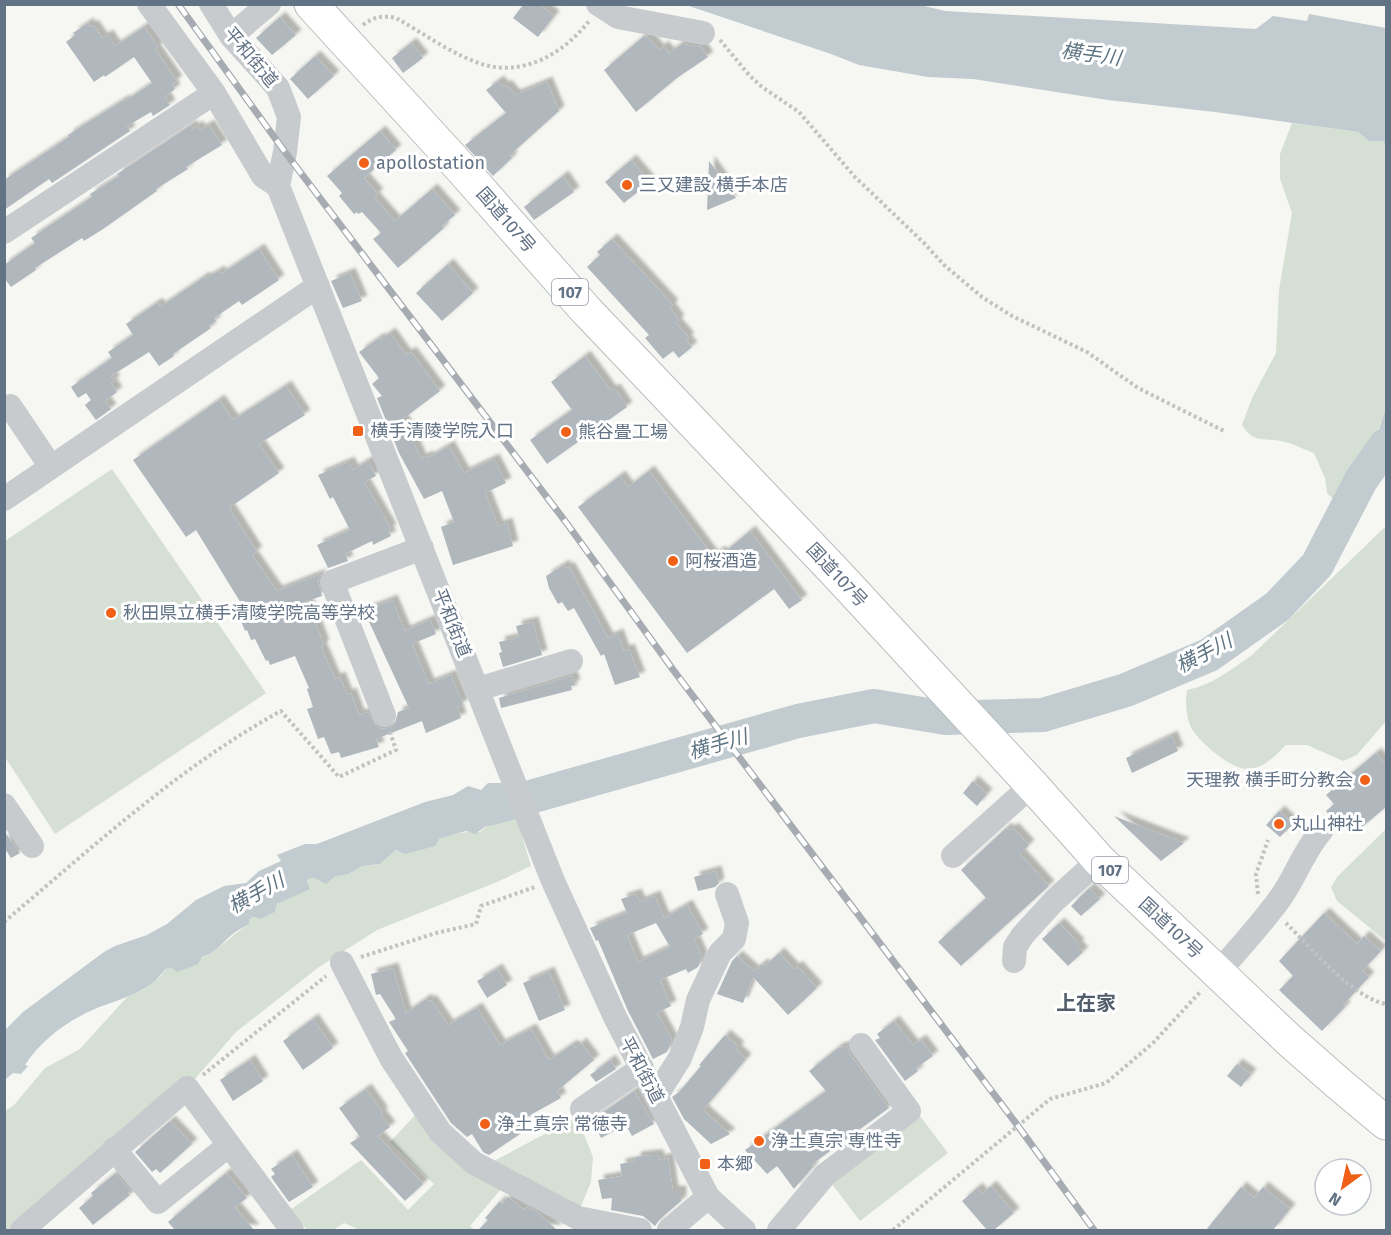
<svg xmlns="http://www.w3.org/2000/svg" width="1391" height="1235" font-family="'Fira Sans','Noto Sans JP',sans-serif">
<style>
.green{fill:#d6dfd3}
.water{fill:#c1cbd0}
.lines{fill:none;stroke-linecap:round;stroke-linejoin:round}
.river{stroke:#c1cbd0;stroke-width:34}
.building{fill:#b0b7bd;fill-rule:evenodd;filter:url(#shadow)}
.highway-casing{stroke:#babcbf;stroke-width:35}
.path{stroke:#c1c2c4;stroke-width:4;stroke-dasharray:3 3;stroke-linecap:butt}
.minor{stroke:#c8cbce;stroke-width:24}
.highway{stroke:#fff;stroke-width:33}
.rail-casing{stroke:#a7acb2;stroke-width:7}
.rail{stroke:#fff;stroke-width:4.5;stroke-dasharray:14;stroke-linecap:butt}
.poi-dot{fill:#f16017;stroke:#fff;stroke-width:2}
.labels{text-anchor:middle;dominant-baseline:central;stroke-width:6;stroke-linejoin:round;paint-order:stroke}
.shield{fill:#fff;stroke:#929daa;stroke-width:1.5}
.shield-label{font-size:16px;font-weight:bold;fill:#637386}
.street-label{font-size:18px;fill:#637386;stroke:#fff}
.poi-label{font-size:18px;fill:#637386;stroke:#fff;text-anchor:start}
.water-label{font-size:20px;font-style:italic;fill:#5f7583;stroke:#fff}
.neighbourhood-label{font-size:20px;font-weight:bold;fill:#515d6a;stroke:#fff}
</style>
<defs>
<filter id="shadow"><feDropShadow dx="5.5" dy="-5.5" stdDeviation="1.5" flood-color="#0004"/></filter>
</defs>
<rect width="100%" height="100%" fill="#f6f6f2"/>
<path class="green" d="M1292,123l66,9 11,9h13l4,3v264c-11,32 -27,70 -53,91l-6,-6 -2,-15 -11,-25c-11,-4 -22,-10 -33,-12 -18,-3 -28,2 -39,-16l10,-27 24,-45 3,-63 13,-77 -12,-34v-25z
M112,469l154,224 -211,141 -50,-77v-216z
M1386,526v195l-29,34 -14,6 -36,-16h-21c-9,9 -21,22 -35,24 -17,3 -48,-24 -58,-38 -7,-11 -8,-28 -6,-41 25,-5 44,-20 65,-35z
M517,819l14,47 -34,16 -120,48 -58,37 -83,65 -49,56 -165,142h-17l-1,-118 10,-7 31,-37 35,-19 47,-52 17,-8 17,-13 4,-7c12,-1 36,-9 46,-16 15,-9 22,-20 39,-29l-1,-4 4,-3 8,2 14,-7 2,-8c11,-6 22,-9 32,-16l-2,-6 2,-4 25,-1 15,-3 13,-8 18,-2 16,-14 9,4c24,-11 49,-24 75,-22l9,-8z
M1386,829v112l-49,-40 -6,-14 7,-11z
M917,1112l31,41 -88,68 -31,-41z
M417,1113l85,75 -32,38 5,4h-115l-16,-7 -11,7h-26l-17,-20 71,-50 47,50 26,-26 -44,-42z
M577,1117l16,40 -2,25 -12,29 -87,-49z"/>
<path class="water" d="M916,4l29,7 311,18 17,-13 34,5 2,-7 77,14v116l-4,-3h-13l-11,-9 -143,-20 -107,-12 -135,-21 -45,-2 -69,-12 -28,-11 -145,-49z
M1386,408v48l-22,42 -18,-9 31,-54z
M488,783h16l13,36 -28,5 -14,10 -9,-3 -27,8 -4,7 -26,7 -4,1 -9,-4 -16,14 -18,2 -13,8 -15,3 -8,7 -11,-6h-6l-2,4 3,7 -33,15 -2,8 -14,7 -8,-2 -4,3 1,4c-4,2 -9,4 -13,7 -13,8 -18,21 -35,26l-4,7 -21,8 -5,-4 -7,1c-13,22 -45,30 -68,39 -29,12 -55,31 -72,57l3,1 -7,8 -8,-1 -8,7 -1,-49 19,-19 81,-60 11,-6 32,-11 20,-11 29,-24 28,-14 22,-3 13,-12 22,-10 -4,-6 28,-11h12l108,-42 28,-7 15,-9 13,4z"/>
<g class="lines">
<path class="river" d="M488,809l310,-88 76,-15 72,12 97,-3 83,-25 83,-35 68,-48 40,-42 44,-85 25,-35"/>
</g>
<path class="building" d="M524,4h15l15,12 -16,21 -25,-19z
M280,17l16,18 -24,20 -16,-17z
M88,23l2,4 3,-2 9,13 6,-3 7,11 29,-19 14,20 -3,2 22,32 -5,3 3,5 -10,8 5,8 -17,11 -2,-4 -24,14 3,5 -78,52 -3,-4 -45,31v-30l65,-43 -1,-2 56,-35v2l28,-19 -18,-26 -29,20 -1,-2 -10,7 -28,-40 9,-7 -2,-2z
M644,36l4,1 11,13 4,-4 6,7 13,-9 19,3 7,10 -31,21 -41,34 -32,-42z
M411,43l12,15 -20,15 -11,-15z
M315,56l19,20 -26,23 -18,-20z
M498,81l6,6 2,-2 9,10 32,-13 12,29 -49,44 2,3 -19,18 -28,-31 41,-32 -20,-23z
M191,125l2,4 4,-3 3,4 9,-5 13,20 -36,22 2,2 -32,20 1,2 -54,38 -19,12 -2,-3 -47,30 1,2 -25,17 -7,-9v-13l31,-22 -4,-5 61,-41 -2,-3 29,-18 -2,-2z
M380,131l16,19 -32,28 14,16 -4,3 21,24 37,-32 23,26 -13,11 2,2 -46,40 -25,-29 8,-6 -19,-21 -4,2 -1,-2 -3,2 -15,-18 3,-3 -15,-17z
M631,160l19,22 -26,21 -19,-21z
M709,161l27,37 -29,12z
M563,176l11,16 -40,28 -10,-13z
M612,239l61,66 -3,3 9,12 -3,3 13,15 -3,2 6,7 -13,11 -6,-7 -10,8 -18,-21 4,-3 -62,-68 13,-12 -3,-3z
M259,249l20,31 -37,25 -3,-4 -25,17 2,3 -7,5 2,2 -38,26 1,2 -15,10 -10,-14 -38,24 4,5 -4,2 6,9 -12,9 6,8 -15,11 -11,-15 6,-5 -5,-7 -8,5 -7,-11 41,-29 -4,-6 25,-17 -7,-11 31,-21 3,4 44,-30 1,2 14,-8 2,3z
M448,264l25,29 -31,28 -26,-28z
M350,273l12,28 -19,7 -12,-27z
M390,333l16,22 5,-3 29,39 -37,28 18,40 6,-3 1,2 21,-12 15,27 30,-14 12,24 -21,10 13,33 9,-3 6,23 -60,19 -12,-38 13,-5 -12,-31 -18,8 -25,-46 -22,-55 5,-2 -10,-12 7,-6 -20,-26 20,-14 1,2z
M585,356l26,35 4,-2 12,18 -80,57 -17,-24 42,-30 -21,-28z
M286,386l19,29 -46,29 20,29 -50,35 28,44 -5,3 25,36 44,-17 -3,6 4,16 -15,5 17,44 -3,2 14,32 5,-2 7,18 4,-2 8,22 9,-3 8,14 6,3 7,-1 6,-5 3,-11 11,-4 -45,-97 28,-11 13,31 25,-11 6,14 -24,10 17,40 22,-9 12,30 -6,2 4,11 -35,15 -4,-12 -46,18 3,8 -38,11 -2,-6 -8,2 -7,-17 -6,2 -5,-14 -6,-16 6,-2 -6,-18 2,-1 -14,-32 -25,9 -2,-5 -2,1 -11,-22 -4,1 -4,-10 -2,1 -6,-15 8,-3 -51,-83 -10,7 -53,-77 86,-60 14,20z
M368,461l8,15 -12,6 27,47 -3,2 3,5 -18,9 -1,-4 -27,13 3,7 -20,7 -11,-23 33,-15 -17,-33 -3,2 -12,-24 31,-13 4,8z
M649,471l64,85 7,-5 2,3 28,-23 52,69 -13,9 -15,-20 -87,64 -109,-146 42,-31 8,11z
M564,565l2,4 3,-2 39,71 10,-4 6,17 5,-2 11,28 -25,8 -11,-31 -3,2 -27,-48 -6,3 -6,-9 -4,2 -9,-16 -3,-12z
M533,622l9,33 -39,12 -4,-14 3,-1 -3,-10 20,-5 -3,-11z
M572,676l3,9 -4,1 1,4 -71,18 -2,-10z
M1172,736l6,15 -46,22 -6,-15z
M1376,753l10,13v41l-30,25 -7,-9 -8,7 -15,-19 8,-7 -8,-9z
M973,781l14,13 -10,12 -14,-13z
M1279,811l14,13 -13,13 -14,-12z
M1114,816l70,27 -23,18z
M1006,828l3,3 4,-3 16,17 -9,9 29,32 -88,80 -23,-24 48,-44 -25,-28z
M4,831l16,22 -9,5 -7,-11z
M716,871l3,12 -4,4 -17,4 -4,-14z
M1089,888l11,11 -19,17 -10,-10z
M636,894l4,8 15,-6 9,22 23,-13 16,29 -9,5 8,18 -4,10 -10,6 -2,-4 -26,11 11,26 -14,7 15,27 -5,12 -14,7 -25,-48 -30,-71 -2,1 -6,-13 37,-15 -6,-14zM656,923l14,24 -32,15 -11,-27z
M1324,913l33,31 7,-8 17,15 -19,20 7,6 -26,28 2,2 -23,24 -43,-41 14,-14 -14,-15z
M1059,923l20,21 -2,2 6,6 -15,14 -26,-27z
M779,953l15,16 3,-3 20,22 -29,27 -35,-38 -10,26 -26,-9 15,-33 5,-5 17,15 8,-7 3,2z
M393,968l13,45 20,-14 2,3 3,-2 17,25 29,-17 23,37 31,-16 18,31 23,-15 4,3 5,-5 13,17 -37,31 4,7 -36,20 1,2 -11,7 5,7 -31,21 -6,-3 -11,-18 -5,3 -16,-14 -46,-70 3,-2 -19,-29 7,-3 -16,-25 -4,1 -5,-21z
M497,969l10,16 -20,13 -10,-17z
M549,972l16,38 -26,11 -16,-38z
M313,1019l20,29 -30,22 -20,-29z
M894,1021l19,24 8,-5 12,16 -17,12 2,3 -13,10 -30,-41 5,-2 -3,-4z
M725,1035l14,12 -3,3 10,9 -43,51 27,24 -19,10 -27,-25 -12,-22 7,-5 22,-26 -2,-1z
M847,1046l2,7 40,55 -78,57 2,2 -19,22 -17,-23 -10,8 -22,-24 81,-59 -17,-20 29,-23z
M250,1060l13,21 -30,20 -13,-21z
M610,1060l6,9 -20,13 -6,-7z
M1237,1064l14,10 -10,13 -14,-11z
M366,1089l17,24 -3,1 10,13 -12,9 45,48 -18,17 -55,-58 10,-6 -21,-29z
M634,1091l20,33 -22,12 -6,-11 -25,13 -9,-18z
M170,1121l22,23 -32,29 -4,-4 -4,3 -17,-20z
M292,1155l21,32 -24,15 -18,-25 4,-3 -4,-5z
M652,1155h6l1,5 9,-2 5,33h8v10l-21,18 -5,7 -12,-10 -32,-6 1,-12 -10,1 -4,-19 24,-4 -2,-12 16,-3 -1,-4z
M116,1173l14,18 -2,2 2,2 -37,30 -14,-17 14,-12 -2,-3z
M226,1173l21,25 -12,9 19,23h-79l-7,-8z
M991,1186l23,27 -20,17h-7l-25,-29 15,-13 5,6z
M1241,1187l13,11 9,-11 27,22 -17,21h-67z
M508,1197l16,13 2,-3 11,5 20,18h-79l10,-10 -3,-2 15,-17 2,3z"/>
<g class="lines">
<g class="highway-casing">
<path id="highway" d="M311,4l148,162 126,143 252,265 195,211 67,75 189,179 50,44 48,40"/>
</g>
<path class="path" d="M363,25c10,-8 20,-10 33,-7 27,15 60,39 89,47 41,11 80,-13 104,-44
M720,40l29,35 13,12 37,25 56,65 69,66 20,22 38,32 30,19 75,36 51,36 88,44
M1258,894l-2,-20 12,-34
M4,922c89,-75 175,-155 277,-211l58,66 57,-27 -6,-18
M1286,923c24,24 67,75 100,81
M361,957l75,-24 40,-9 5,-18 54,-19
M203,1075l123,-99
M893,1230l157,-131 56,-16 47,-40 48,-52"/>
<path class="minor" d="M149,4l65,89 49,83 15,10
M211,4l20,32 47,52 11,29 -4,35 -7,34 275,695 62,136 93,180 36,33
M598,4l20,13 85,16
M231,36l38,-32
M4,232l210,-139
M4,410l6,-4 41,61
M4,499l314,-213
M478,689l93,-28
M384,715l-52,-133 90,-34
M4,805l28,41
M953,856l79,-71
M1014,961l1,-14 8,-12 32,-35 44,-40
M342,963l49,95 49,74 34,31 104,55 62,12
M1218,973c21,-25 44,-49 63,-76 15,-21 23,-47 41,-67
M656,1096l24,-38 12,-31 6,-27 22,-47 14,-14 3,-16 -10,-29
M582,1109l60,-41
M114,1149l44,53 71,-57
M22,1230l165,-142 105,142
M669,1230l39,-33
M779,1230l46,-55 84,-64 -48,-66"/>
<use href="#highway" class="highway"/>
<g class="rail-casing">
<path id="rail" d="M178,4l107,148 283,373 106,146 344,455 76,104"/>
</g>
<use href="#rail" class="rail"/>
</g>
<g class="poi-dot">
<circle cx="364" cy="163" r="6"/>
<circle cx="627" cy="185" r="6"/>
<rect x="352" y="425" width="12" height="12" rx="3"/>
<circle cx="566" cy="432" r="6"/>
<circle cx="673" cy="561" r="6"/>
<circle cx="111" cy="613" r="6"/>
<circle cx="1365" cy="780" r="6"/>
<circle cx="1279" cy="824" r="6"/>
<circle cx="485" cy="1124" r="6"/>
<circle cx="759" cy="1141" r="6"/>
<rect x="699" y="1158" width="12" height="12" rx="3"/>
</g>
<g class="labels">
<g class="shield">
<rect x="552" y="279" width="36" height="26" rx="4.5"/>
<rect x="1092" y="857" width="36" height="26" rx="4.5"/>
</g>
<g class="shield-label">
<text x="570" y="292">107</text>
<text x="1110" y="870">107</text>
</g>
<g class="street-label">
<text transform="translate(251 57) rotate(50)">平和街道</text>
<text transform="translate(506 220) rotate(49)">国道107号</text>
<text transform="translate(837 575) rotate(47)">国道107号</text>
<text transform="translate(452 623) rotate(68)">平和街道</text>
<text transform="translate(1171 928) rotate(43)">国道107号</text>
<text transform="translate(642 1070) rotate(62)">平和街道</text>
</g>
<g class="poi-label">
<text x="376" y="163">apollostation</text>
<text x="639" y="185">三又建設 横手本店</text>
<text x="370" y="431">横手清陵学院入口</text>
<text x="578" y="432">熊谷畳工場</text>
<text x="685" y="561">阿桜酒造</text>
<text x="123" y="613">秋田県立横手清陵学院高等学校</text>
<text x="1353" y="780" text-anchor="end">天理教 横手町分教会</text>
<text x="1291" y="824">丸山神社</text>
<text x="497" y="1124">浄土真宗 常徳寺</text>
<text x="771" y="1141">浄土真宗 専性寺</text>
<text x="717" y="1164">本郷</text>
</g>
<g class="water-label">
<text transform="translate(1091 54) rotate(8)">横手川</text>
<text transform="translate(1204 653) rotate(-28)">横手川</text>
<text transform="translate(718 744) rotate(-16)">横手川</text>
<text transform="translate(256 893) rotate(-29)">横手川</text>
</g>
<g class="neighbourhood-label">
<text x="1086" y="1003">上在家</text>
</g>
</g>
<rect width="1391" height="1235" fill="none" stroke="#637386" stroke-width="12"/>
<g transform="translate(1343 1187) rotate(213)"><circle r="28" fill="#ffffff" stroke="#c1c7cf" stroke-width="1.5"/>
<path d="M0-4.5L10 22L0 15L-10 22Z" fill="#f16017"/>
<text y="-9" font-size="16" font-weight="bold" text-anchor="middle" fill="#637386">N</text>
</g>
</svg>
